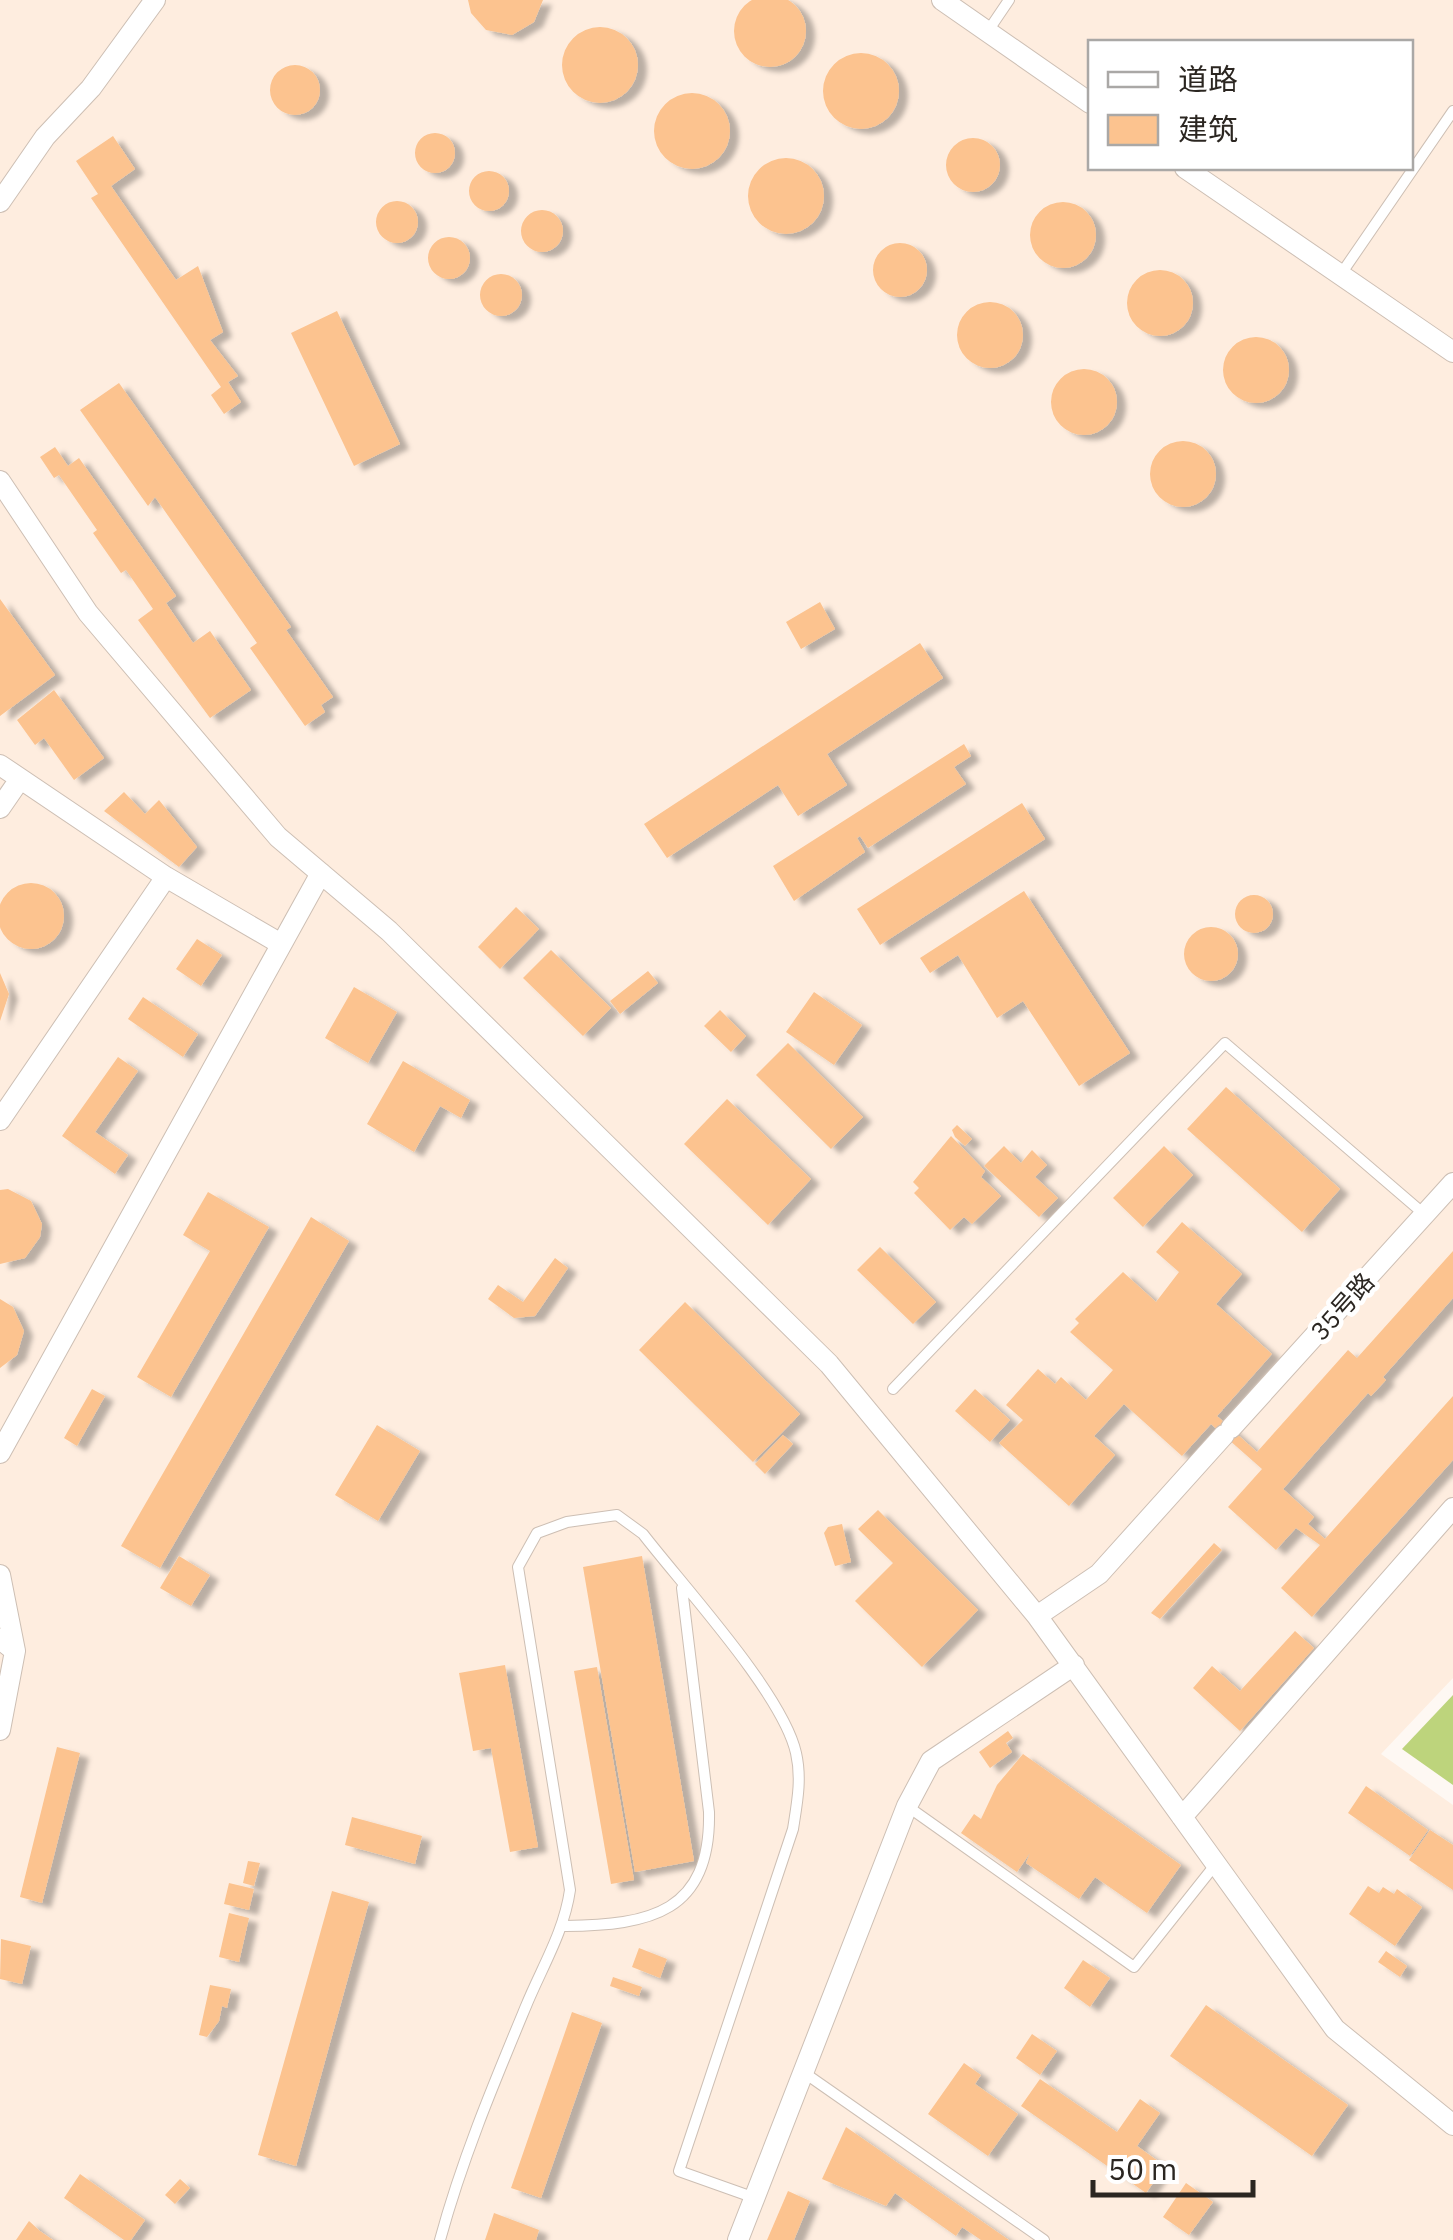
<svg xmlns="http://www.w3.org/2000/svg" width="1453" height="2240" font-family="'IBM Plex Sans','Noto Sans SC',sans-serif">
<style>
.built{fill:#feeddf;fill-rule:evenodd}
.forest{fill:#bdd47c}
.building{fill:#fcc38f;filter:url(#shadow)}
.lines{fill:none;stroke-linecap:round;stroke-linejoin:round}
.service-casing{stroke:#cdbfb4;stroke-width:12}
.minor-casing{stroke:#cdbfb4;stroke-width:22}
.service{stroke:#fff;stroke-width:10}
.minor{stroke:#fff;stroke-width:20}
.labels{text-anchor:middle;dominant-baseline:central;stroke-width:9;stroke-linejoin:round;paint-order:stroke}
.street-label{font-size:25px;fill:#2b2621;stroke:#fff}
</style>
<defs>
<filter id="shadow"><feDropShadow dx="9" dy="5" stdDeviation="2.5" flood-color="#0004"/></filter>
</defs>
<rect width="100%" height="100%" fill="#fef8f3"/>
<path class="built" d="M0,0h1453v1678l-72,76 72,51v435h-1453zM1090,42h320v126h-320z"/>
<path class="forest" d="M1453,1695v90l-51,-36z"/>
<path class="building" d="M734 31a36 36 0 1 1 72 0a36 36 0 1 1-72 0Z
M468,0h75l-9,22 -22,13 -26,-5 -15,-17z
M562 65a38 38 0 1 1 76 0a38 38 0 1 1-76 0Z
M823 91a38 38 0 1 1 76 0a38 38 0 1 1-76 0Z
M270 90a25 25 0 1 1 50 0a25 25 0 1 1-50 0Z
M654 131a38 38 0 1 1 76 0a38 38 0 1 1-76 0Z
M415 153a20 20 0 1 1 40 0a20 20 0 1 1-40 0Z
M113,136l22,33 -24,17 65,94 22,-14 25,66 -13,8 28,36 -10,6 13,20 -17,12 -13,-19 10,-8 -130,-189 7,-4 -22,-33z
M946 165a27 27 0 1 1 54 0a27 27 0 1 1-54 0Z
M748 196a38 38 0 1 1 76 0a38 38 0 1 1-76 0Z
M469 191a20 20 0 1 1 40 0a20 20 0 1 1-40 0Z
M376 222a21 21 0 1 1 42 0a21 21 0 1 1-42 0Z
M1030 235a33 33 0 1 1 66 0a33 33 0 1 1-66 0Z
M521 231a21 21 0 1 1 42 0a21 21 0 1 1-42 0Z
M428 258a21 21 0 1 1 42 0a21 21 0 1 1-42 0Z
M873 270a27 27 0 1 1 54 0a27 27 0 1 1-54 0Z
M1127 303a33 33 0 1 1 66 0a33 33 0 1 1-66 0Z
M480 295a21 21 0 1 1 42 0a21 21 0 1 1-42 0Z
M957 335a33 33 0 1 1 66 0a33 33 0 1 1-66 0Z
M337,311l63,133 -46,22 -63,-133z
M1223 370a33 33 0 1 1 66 0a33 33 0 1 1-66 0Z
M1051 402a33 33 0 1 1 66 0a33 33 0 1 1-66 0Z
M119,383l172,244 -5,3 47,67 -12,8 4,7 -20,14 -55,-78 7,-5 -102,-146 -7,9 -68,-96z
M1150 474a33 33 0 1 1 66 0a33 33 0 1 1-66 0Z
M55,447l13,19 11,-8 97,138 -10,7 27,40 17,-12 41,59 -41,28 -72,-98 15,-11 -27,-39 -5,3 -28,-40 4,-3 -38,-55 -5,3 -14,-21z
M0,599l55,76 -55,41z
M820,602l15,27 -34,20 -15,-27z
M920,643l23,35 -116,76 20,31 -49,31 -20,-31 -111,73 -23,-34z
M54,690l50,68 -30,22 -30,-42 -9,7 -18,-25z
M964,744l7,12 -17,11 12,17 -98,64 -8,-12 -3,2 8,14 -71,49 -21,-35z
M124,792l21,22 14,-14 38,47 -18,20 -75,-56z
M1022,803l23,36 -165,106 -23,-36z
M-2 916a33 33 0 1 1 66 0a33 33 0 1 1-66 0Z
M1024,891l106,162 -51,33 -56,-85 -26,17 -39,-63 -28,18 -10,-15z
M1235 914a19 19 0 1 1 38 0a19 19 0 1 1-38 0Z
M516,907l23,22 -39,40 -22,-22z
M1184 954a27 27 0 1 1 54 0a27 27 0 1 1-54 0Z
M197,939l25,16 -21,31 -25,-17z
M551,950l60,58 -28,28 -60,-58z
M648,971l10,12 -38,31 -10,-13z
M0,973l9,21 -9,27z
M354,987l43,25 -29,51 -43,-25z
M814,992l48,33 -28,40 -48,-33z
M143,997l55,37 -15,23 -55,-38z
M720,1010l26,26 -15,16 -27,-26z
M788,1043l75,74 -32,32 -75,-74z
M118,1057l20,14 -43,61 33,23 -13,19 -53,-38z
M403,1061l67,39 -9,18 -21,-12 -26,46 -47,-28z
M1226,1087l114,102 -38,43 -115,-103z
M727,1099l84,80 -43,46 -84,-81z
M957,1125l15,14 -7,7 -10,-9 -3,-7z
M951,1136l34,35 -4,6 20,19 -29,28 -8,-7 -14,13 -36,-37 5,-5 -6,-6z
M1004,1146l17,17 11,-13 15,15 -12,12 23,21 -19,19 -55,-51z
M1164,1146l29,29 -50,52 -30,-29z
M8,1189l23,12 11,23 -2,13 -15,21 -25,6v-74z
M208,1192l61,35 -98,170 -34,-20 73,-126 -27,-16z
M311,1217l38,24 -189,327 -39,-22z
M1182,1222l60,52 -26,30 56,50 -55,62 40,36 91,-102 9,8 96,-107v47l-70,79 3,3 -15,16 -3,-3 -85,96 31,28 -6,7 17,15 128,-143v64l-141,157 -31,-29 39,-43 -24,-17 -20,22 -48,-43 34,-38 -51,-45 -29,32 -58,-52 -30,32 21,19 -46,51 -70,-63 24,-23 -17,-15 32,-36 17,15 6,-7 25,23 27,-30 -43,-38 9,-9 -4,-4 48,-47 33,30 23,-30 -23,-20z
M880,1247l56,55 -23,22 -56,-54z
M555,1258l13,10 -33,48 -21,2 -26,-19 10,-14 25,17z
M0,1299l13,8 11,24 -7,24 -17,13z
M685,1302l115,112 -47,48 -114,-112z
M92,1389l13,7 -28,50 -13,-8z
M975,1389l35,31 -20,22 -35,-31z
M377,1425l43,26 -42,70 -43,-26z
M783,1435l10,9 -28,30 -10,-10z
M878,1510l100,100 -56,57 -67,-66 38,-38 -35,-34z
M842,1524l9,38 -16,4 -11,-33 4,-6z
M1214,1543l8,7 -62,69 -9,-6z
M179,1556l31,19 -19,31 -31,-18z
M642,1556l52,305 -59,11 -52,-305z
M1295,1631l19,17 -74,83 -47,-43 19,-22 28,25z
M505,1665l33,182 -28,5 -19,-104 -18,3 -14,-78z
M597,1667l37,213 -23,4 -37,-213z
M1008,1731l5,7 -7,5 6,9 -22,16 -11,-16z
M57,1747l23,6 -38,150 -22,-6z
M1023,1754l158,111 -34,48 -52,-36 -16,22 -53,-36 4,-10 -13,19 -56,-39 13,-19 7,5 16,-34z
M1366,1786l62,44 -18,26 -62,-43z
M352,1817l70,19 -7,28 -70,-19z
M1430,1830l23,15v45l-44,-30z
M248,1861l12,2 -6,23 -11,-3z
M229,1883l25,6 -5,21 -25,-6z
M1368,1886l11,7 4,-6 11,7 3,-5 25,18 -27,39 -46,-32z
M332,1891l37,11 -73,264 -38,-11z
M229,1913l20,5 -10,44 -20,-5z
M1,1939l30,7 -9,38 -22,-5z
M639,1948l28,11 -7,19 -28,-11z
M1386,1951l21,15 -7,11 -22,-15z
M1083,1960l27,18 -20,29 -26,-19z
M613,1977l29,10 -3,9 -29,-10z
M210,1985l21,4 -4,19 -5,-2 -3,15 -12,16 -8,-2z
M1206,2005l142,100 -36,51 -142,-100z
M572,2012l30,11 -61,175 -30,-10z
M1032,2034l25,17 -17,24 -24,-17z
M964,2063l17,12 -6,9 43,30 -30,42 -60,-42z
M1040,2079l77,53 23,-33 20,14 -23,33 28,20 -19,27 -125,-87z
M846,2127l163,113h-28l-19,-13 -6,9 -61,-43 -9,13 -64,-27z
M80,2174l65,46 -14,20h-7l-60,-42z
M180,2179l10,9 -15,16 -10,-9z
M1186,2183l27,19 -24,33 -26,-18z
M788,2191l22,10 -16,39h-27z
M494,2213l45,17 -3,10h-51z
M29,2221l11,10 13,9h-37z"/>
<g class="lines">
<g class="service-casing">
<path id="service" d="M988,31l21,-31
M1341,274l112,-163
M893,1389l332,-346 199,171
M907,1806l227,161 81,-102
M565,1926c85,-1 146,-13 144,-114l-27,-224
M806,2074l238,166
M440,2240c22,-81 54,-157 86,-234 16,-39 38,-74 44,-116l-52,-323 19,-34 30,-11 50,-7 26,19c40,52 140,160 153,219 6,26 1,50 -3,76l-114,342 76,27"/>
</g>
<g class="minor-casing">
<path id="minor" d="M942,0l148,103
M1185,168l268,184
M0,202l45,-65 46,-49 64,-88
M0,481l88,132 190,224 111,94 440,433 208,252 298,413 118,96
M0,765l166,112 115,67
M0,808l20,-29
M0,1120l166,-243
M1231,1428l222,-245
M0,1453l321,-580
M0,1575l15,76
M1037,1616l62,-42 125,-139
M0,1639l15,12 -15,79
M1182,1817l271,-309
M738,2240l169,-434 24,-45 143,-96"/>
</g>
<use href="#service" class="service"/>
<use href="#minor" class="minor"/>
</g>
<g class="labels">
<g class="street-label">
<text transform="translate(1342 1306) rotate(-48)">35号路</text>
</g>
</g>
<rect x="1088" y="40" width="325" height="130" fill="#ffffff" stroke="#aaa8a6" stroke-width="2.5"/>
<rect x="1108" y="72" width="50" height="15" fill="#ffffff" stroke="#aaa8a6" stroke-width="2.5"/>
<text x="1178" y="90" font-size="30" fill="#2b2621">道路</text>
<rect x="1108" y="115" width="50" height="30" fill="#fcc38f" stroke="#aaa8a6" stroke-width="2.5"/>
<text x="1178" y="140" font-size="30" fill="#2b2621">建筑</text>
<path d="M1093 2180v15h160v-15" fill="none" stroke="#2b2621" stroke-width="5"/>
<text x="1108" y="2180" font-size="30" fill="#2b2621" stroke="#ffffff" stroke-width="8" paint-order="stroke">50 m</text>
</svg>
